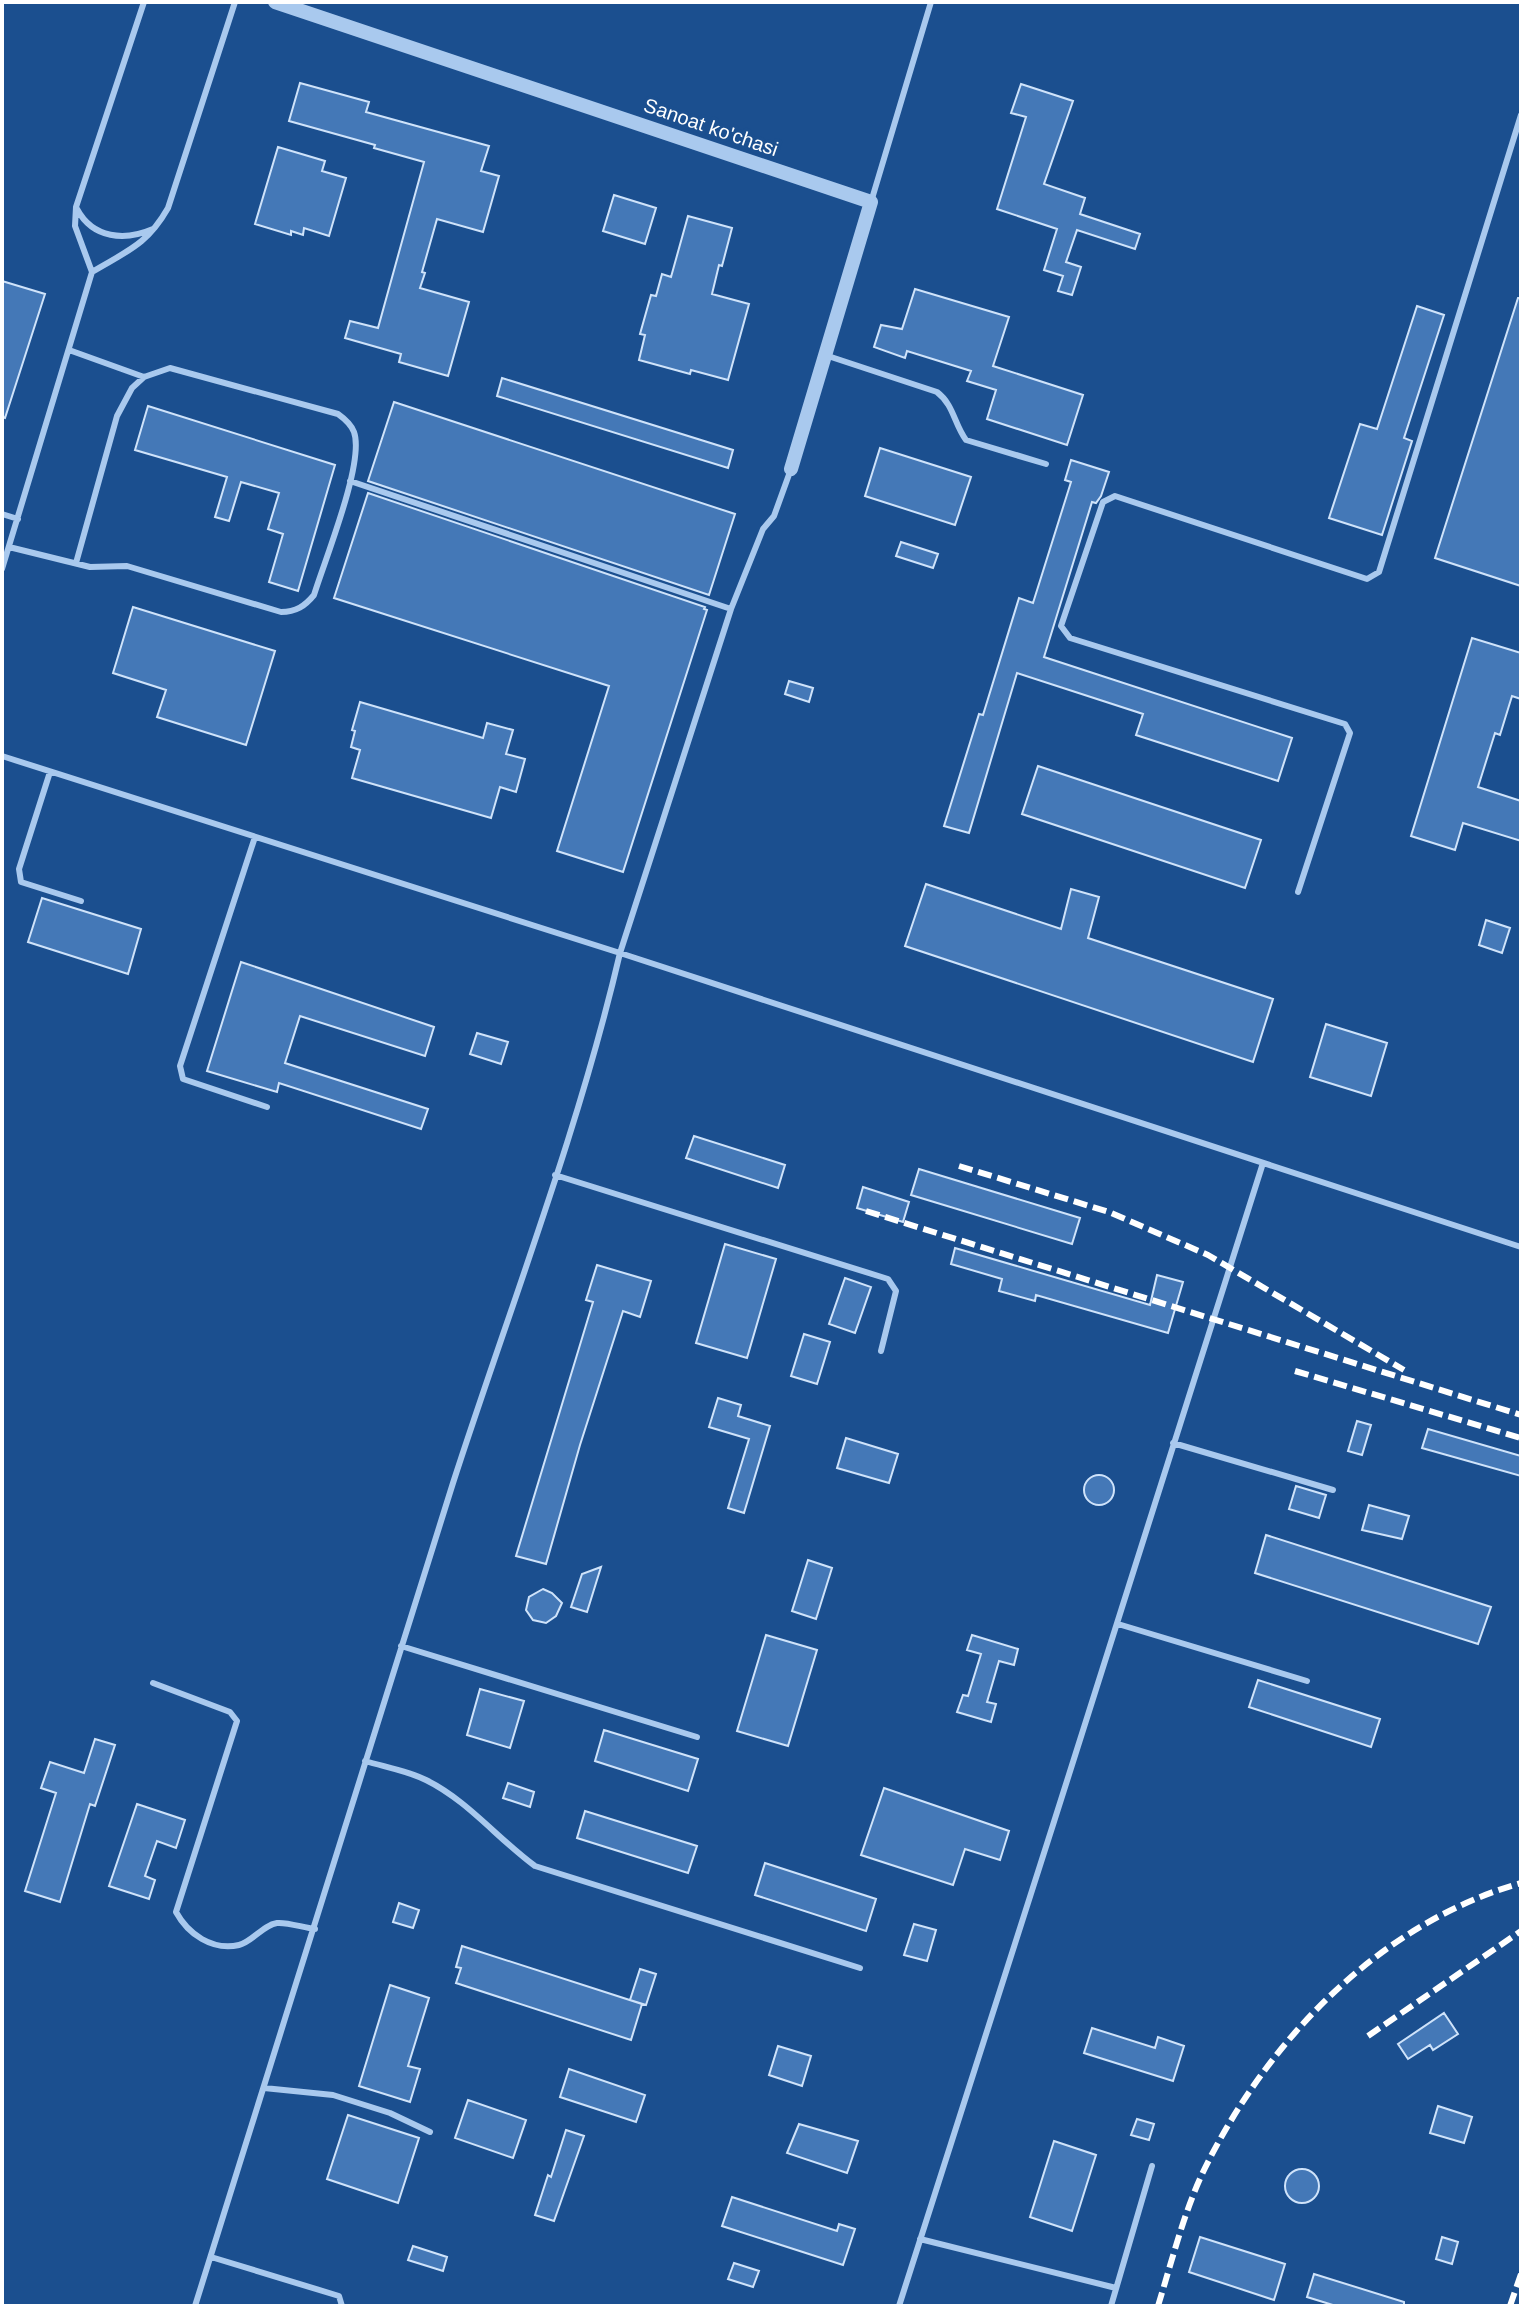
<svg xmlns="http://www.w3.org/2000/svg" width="1523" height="2308" font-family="Helvetica,sans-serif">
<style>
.building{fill:#4478b7;stroke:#cfe3fa;stroke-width:2}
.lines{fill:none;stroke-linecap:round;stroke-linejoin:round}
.service{stroke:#a9c9ee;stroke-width:6}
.tertiary{stroke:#a9c9ee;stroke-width:14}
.rail{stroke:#fff;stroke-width:6;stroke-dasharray:14 6;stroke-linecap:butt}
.labels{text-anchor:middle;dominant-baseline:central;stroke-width:7;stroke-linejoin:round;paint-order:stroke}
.street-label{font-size:20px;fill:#fff;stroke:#1b4f8f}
</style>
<rect width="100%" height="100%" fill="#1b4f8f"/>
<path class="building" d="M300,83l69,19 -3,10 123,34 -8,25 18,5 -16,56 -46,-13 -15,53 3,1 -5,15 49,14 -21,74 -49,-14 2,-8 -56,-16 5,-17 28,7 46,-166 -50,-14 1,-3 -86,-24z
M1021,84l52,17 -29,83 41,14 -5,16 60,20 -5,15 -58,-19 -11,32 15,5 -9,28 -14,-4 5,-15 -19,-6 13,-41 -60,-20 29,-92 -15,-4z
M278,147l47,14 -3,10 24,7 -17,58 -25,-8 -1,7 -12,-4v4l-36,-11z
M614,195l42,13 -11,36 -42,-13z
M688,216l44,12 -10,38 -3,-1 -7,29 37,10 -21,76 -37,-10 -1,4 -51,-14 6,-25 -5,-1 11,-39 5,1 6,-22 9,3z
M2,281l43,13 -40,124 -3,-1z
M915,289l94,28 -16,49 90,29 -16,50 -80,-26 9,-29 -29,-9 4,-10 -64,-20 -2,7 -31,-11 7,-22 21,4z
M1518,298h3v288l-86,-28z
M1417,306l27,9 -40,123 8,3 -30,94 -53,-17 31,-94 17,5z
M502,378l231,72 -5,18 -231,-72z
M394,402l341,112 -26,81 -341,-114z
M148,406l187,59 -37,126 -29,-9 14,-48 -15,-5 11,-36 -38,-11 -12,39 -14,-4 12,-40 -92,-27z
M880,448l91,29 -16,48 -90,-29z
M1071,460l38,12 -8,24 -5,7 -4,-1 -48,155 248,81 -14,43 -142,-46 7,-21 -126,-41 -48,160 -25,-7 35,-112 4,1 36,-117 14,5 38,-121 -6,-2z
M368,493l337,114 -1,2 3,1 -84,262 -66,-21 52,-165 -275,-88z
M901,542l37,12 -5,14 -37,-12z
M133,607l142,44 -29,94 -89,-28 9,-27 -53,-17z
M1472,638l49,15v46l-9,-3 -12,39 -5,-2 -17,54 43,14v40l-58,-18 -8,27 -44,-14z
M789,681l24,7 -4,14 -24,-8z
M360,702l123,36 4,-15 26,7 -7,24 19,5 -9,33 -16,-5 -9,31 -139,-40 8,-28 -9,-3 4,-16 -3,-1z
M1038,766l223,74 -16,48 -223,-74z
M926,884l135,45 10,-40 28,8 -11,41 185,61 -20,63 -348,-116z
M42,898l99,31 -13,45 -100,-32z
M1486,920l24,8 -8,25 -23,-8z
M241,962l193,65 -9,29 -125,-40 -15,47 143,46 -7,20 -142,-46 -2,9 -70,-21z
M1326,1024l61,19 -16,53 -61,-19z
M477,1033l31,9 -7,22 -31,-10z
M694,1136l91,29 -7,23 -92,-30z
M919,1169l161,49 -8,26 -161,-49z
M863,1187l46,15 -6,20 -46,-14z
M725,1244l51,15 -29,99 -51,-15z
M955,1248l195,57 7,-30 26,7 -15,51 -132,-38 -1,6 -36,-10 3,-12 -51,-15z
M597,1265l54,16 -11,36 -17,-6 -43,134 -34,119 -30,-8 77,-254 -7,-2z
M845,1278l26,9 -16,46 -26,-9z
M804,1334l26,8 -13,42 -26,-8z
M718,1398l23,7 -3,11 32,10 -26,87 -16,-5 21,-69 -40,-12z
M1357,1421l14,4 -9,30 -14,-4z
M1428,1429l93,27v20l-99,-28z
M846,1438l52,16 -9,29 -52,-15z
M1084 1490a15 15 0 1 1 30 0a15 15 0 1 1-30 0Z
M1296,1486l30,9 -7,23 -30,-9z
M1369,1505l40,11 -7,23 -40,-9z
M1266,1535l225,72 -13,37 -223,-71z
M808,1560l24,8 -16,51 -24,-8z
M601,1567l-14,45 -16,-5 11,-33z
M543,1589l9,4 10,10 -6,13 -10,7 -13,-3 -7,-10 3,-13z
M766,1635l51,15 -29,96 -51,-15z
M972,1635l46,14 -4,16 -15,-4 -12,41 9,2 -5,18 -34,-10 6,-17 5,1 13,-42 -14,-4z
M1258,1680l122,39 -9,28 -122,-40z
M480,1689l44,12 -14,47 -43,-13z
M604,1730l94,29 -10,32 -93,-30z
M95,1739l20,6 -20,61 -5,-2 -30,98 -35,-11 31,-98 -15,-5 9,-26 34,11z
M508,1783l26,9 -4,15 -27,-9z
M884,1788l125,43 -9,29 -35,-11 -12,36 -92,-30z
M137,1804l48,16 -9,28 -19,-7 -12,35 10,4 -6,19 -40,-13z
M585,1811l112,35 -9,27 -111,-35z
M765,1863l111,36 -10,32 -111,-36z
M399,1903l20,7 -6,18 -20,-6z
M914,1924l22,6 -9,31 -23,-6z
M462,1946l180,58 -11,36 -175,-57 5,-15 -5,-1z
M640,1969l16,5 -10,31 -16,-5z
M390,1985l39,13 -21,68 12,3 -10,33 -51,-16z
M1444,2013l14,21 -25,16 -3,-5 -22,14 -10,-15z
M1092,2028l63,20 3,-11 26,9 -11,35 -89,-28z
M778,2046l33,10 -9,30 -33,-11z
M569,2069l76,26 -9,27 -76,-25z
M468,2100l58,20 -13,38 -58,-20z
M1438,2106l34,11 -8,26 -34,-10z
M348,2115l71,23 -21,65 -71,-24z
M1137,2119l17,5 -5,16 -18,-5z
M799,2124l59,17 -11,32 -60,-20z
M566,2130l18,6 -30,85 -19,-6 13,-40 3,2z
M1054,2141l42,14 -24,76 -42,-14z
M1285 2186a17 17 0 1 1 34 0a17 17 0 1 1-34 0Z
M732,2197l105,34 2,-7 16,5 -12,36 -121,-39z
M1200,2237l85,27 -11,36 -85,-28z
M1442,2237l16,5 -6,22 -16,-5z
M413,2246l34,11 -4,14 -35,-11z
M734,2263l25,8 -6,16 -25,-8z
M1314,2274l90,28v4h-68l-29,-9z"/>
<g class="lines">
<path class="service" d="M871,202l60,-200
M77,209c16,30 48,32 76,20
M92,272c35,-21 55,-27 76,-64l67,-206
M825,355l112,37c17,13 17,32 29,48l80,24
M350,481l381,128
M2,514l16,5
M9,547l81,20 37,-1 154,46c15,0 24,-6 33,-17 10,-33 51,-133 40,-163 -3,-8 -9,-13 -16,-18l-168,-46 -26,9 -75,-27
M76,563l41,-147 15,-28 12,-11
M2,569l90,-297 -17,-46 1,-19 68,-205
M2,756l618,197 901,294
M50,772l-31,97 2,13 60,19
M255,837l-75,229 3,13 84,28
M1298,892l52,-159 -5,-9 -275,-86 -9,-12 42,-124 12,-6 252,83 12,-7 142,-457
M555,1175l333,104 8,12 -15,60
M1173,1443l160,47
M1118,1624l189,57
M401,1646l296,91
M153,1683l77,29 7,9 -61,191c12,22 36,39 63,33 13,-3 24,-20 38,-22 11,-1 27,5 38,6
M365,1761c20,6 43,10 61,19 41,20 72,59 109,86l325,102
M264,2088l69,7 57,18 40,19
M920,2239l196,49
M211,2257l128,39 3,10
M195,2306c87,-274 170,-550 258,-823 57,-176 125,-350 167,-530l111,-344 32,-80 11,-13 17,-47
M899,2306c122,-381 244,-761 364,-1143
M1111,2306l41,-140"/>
<path class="tertiary" d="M275,2l596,200 -80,267"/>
<path class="rail" d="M959,1166l150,46 99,43 196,115
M866,1211l655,204
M1295,1371l226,67
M1368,2036l153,-105
M1158,2306c14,-45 26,-95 47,-138 63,-128 175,-245 316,-285
M1510,2306l11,-32"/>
</g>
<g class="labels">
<g class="street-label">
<text transform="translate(711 127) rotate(19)">Sanoat ko'chasi</text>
</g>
</g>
<rect width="1523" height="2308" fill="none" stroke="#ffffff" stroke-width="8"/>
</svg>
